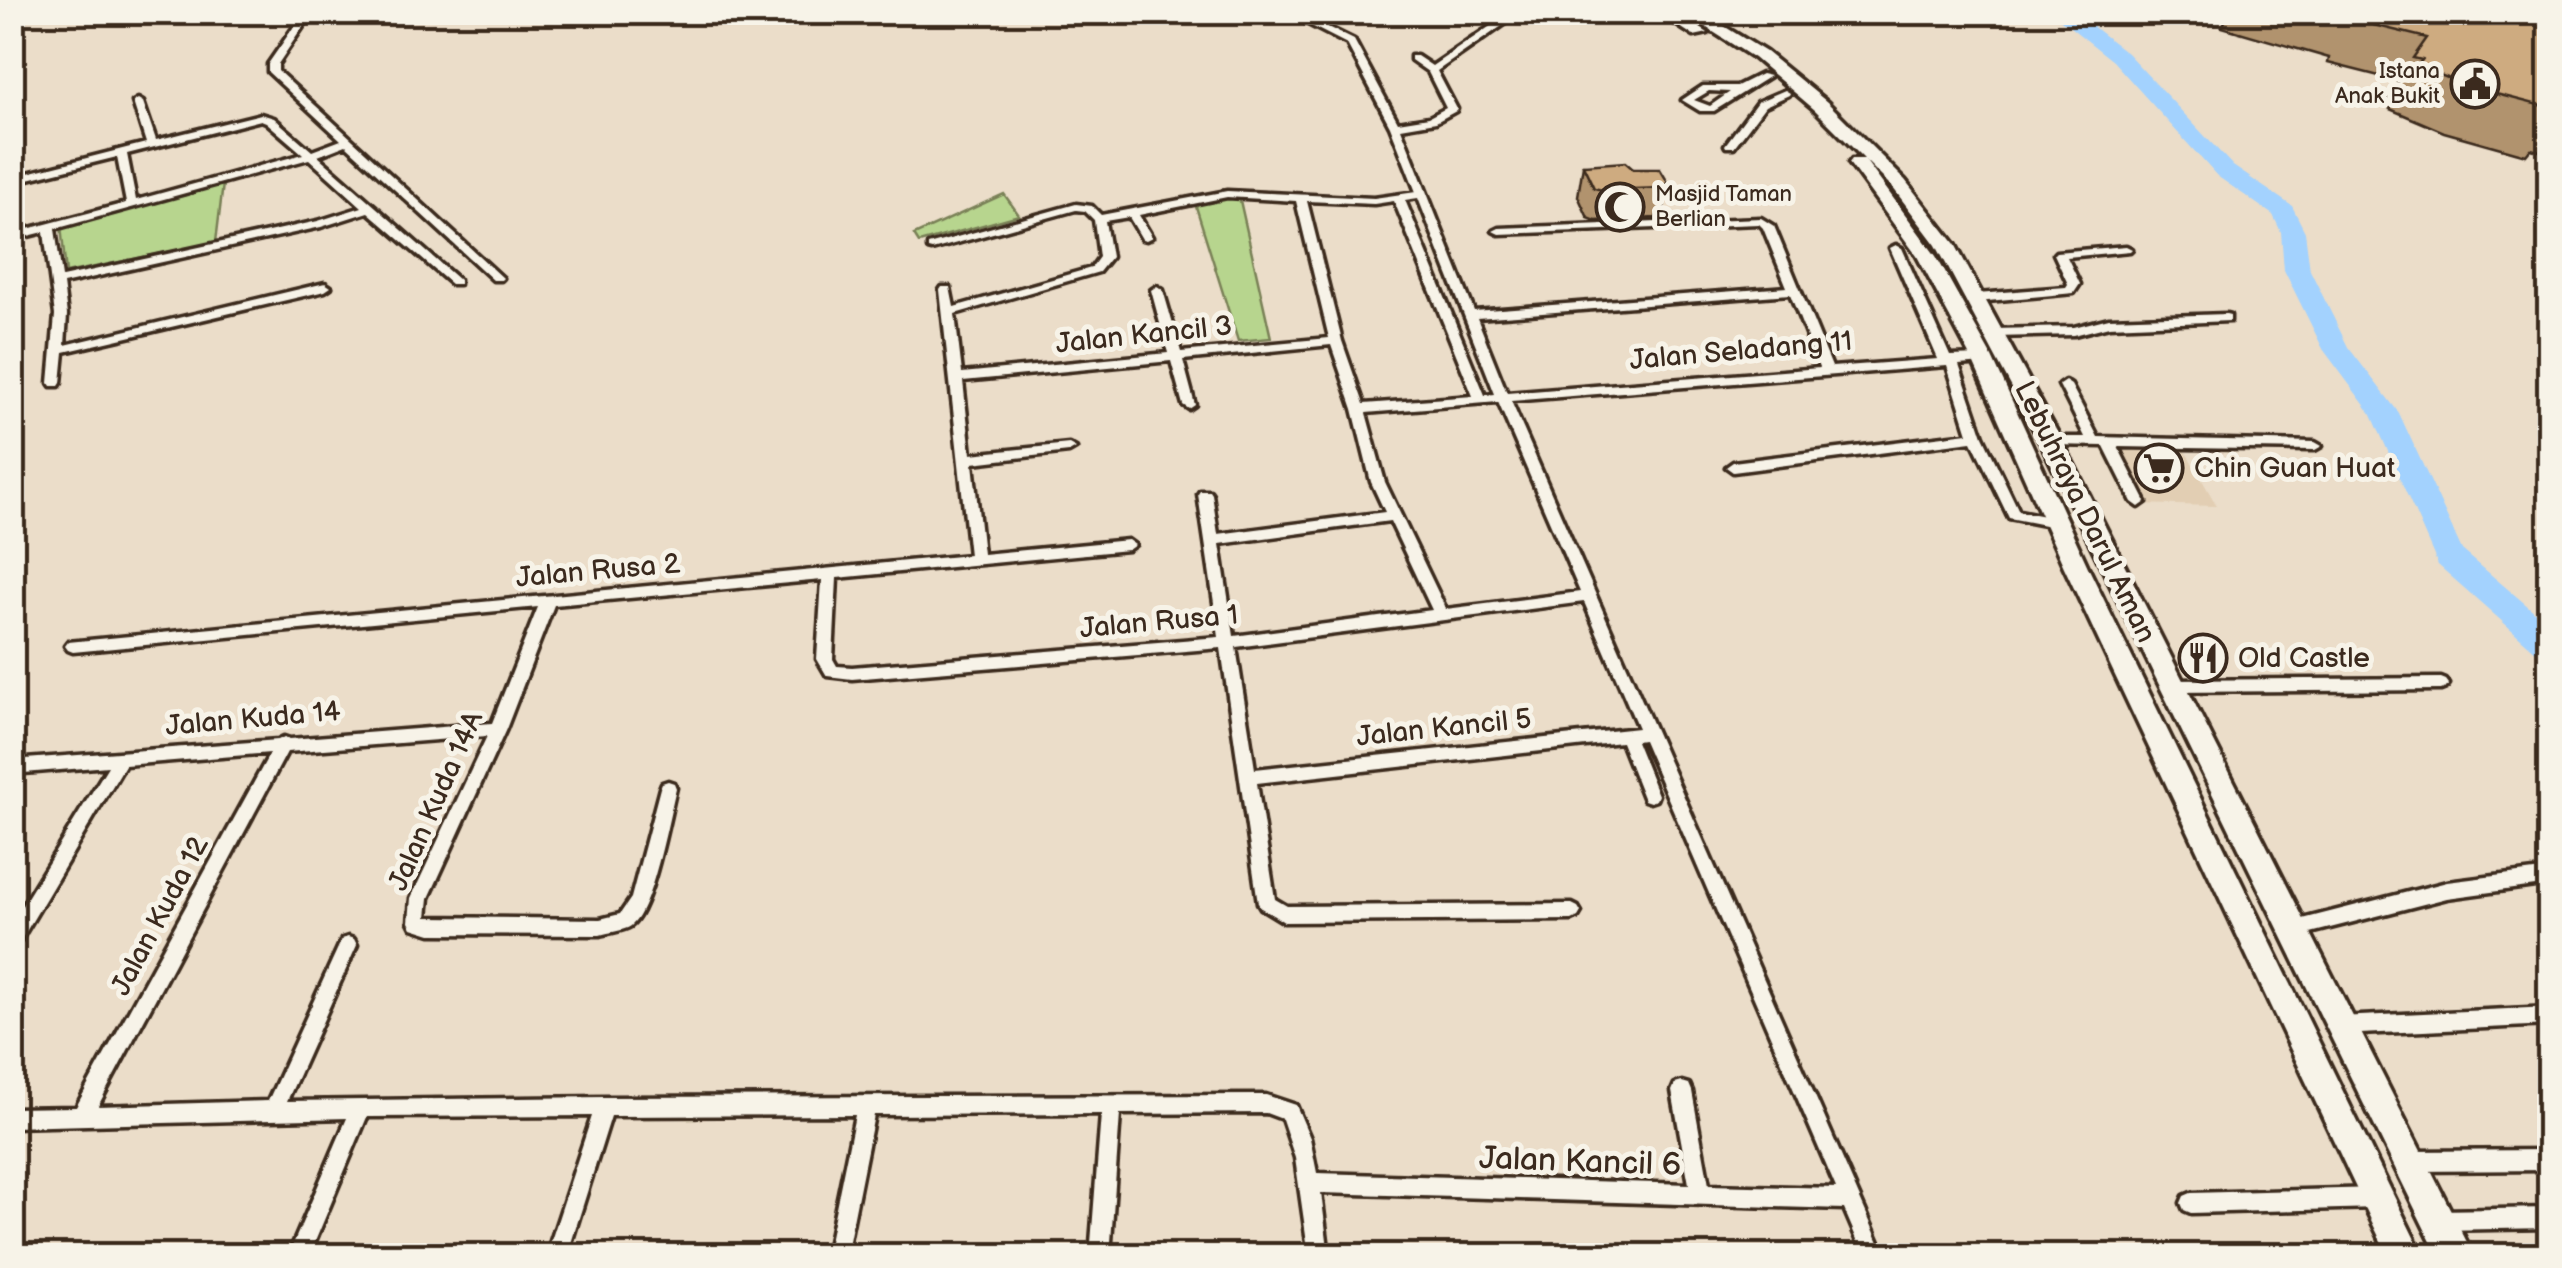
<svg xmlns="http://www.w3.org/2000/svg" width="2562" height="1268" font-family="'Balsamiq Sans',sans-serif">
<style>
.built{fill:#e2ceb3}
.green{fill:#b7d58e;stroke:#798056;stroke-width:2.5}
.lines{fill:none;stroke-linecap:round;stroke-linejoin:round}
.river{fill:#a3d2fe;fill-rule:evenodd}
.minor-casing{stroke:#3b2a1e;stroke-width:7}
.trunk-casing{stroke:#3b2a1e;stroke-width:7}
.minor{fill:#f7f3e8;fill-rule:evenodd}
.trunk{fill:#f7f3e8;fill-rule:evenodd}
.wall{fill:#b1936e;stroke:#3b2a1e;stroke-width:2.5}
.building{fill:#ceab80;stroke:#3b2a1e;stroke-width:2.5}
.labels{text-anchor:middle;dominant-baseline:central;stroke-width:10;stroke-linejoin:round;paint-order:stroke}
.far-poi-label{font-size:22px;fill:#3b2a1e;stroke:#f7f3e8;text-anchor:end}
.street-label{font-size:28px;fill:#3b2a1e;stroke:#f7f3e8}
.poi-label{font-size:28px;fill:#3b2a1e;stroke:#f7f3e8;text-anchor:start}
.near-street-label{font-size:32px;fill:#3b2a1e;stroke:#f7f3e8}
</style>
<rect width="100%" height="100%" fill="#ebddc9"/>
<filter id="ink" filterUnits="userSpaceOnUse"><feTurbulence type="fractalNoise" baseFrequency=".01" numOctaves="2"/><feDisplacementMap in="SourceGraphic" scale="20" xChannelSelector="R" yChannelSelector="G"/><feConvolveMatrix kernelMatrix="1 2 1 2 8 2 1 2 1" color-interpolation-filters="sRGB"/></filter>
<g filter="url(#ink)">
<path class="built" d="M2105,445l78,2 34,59 -82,-2z"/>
<path class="green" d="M223,184l-7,58 -150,31 -5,-47z
M1004,194l15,21 -100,28 -5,-8z
M1239,196l32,142 -33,3 -44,-141z"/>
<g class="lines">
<path class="river" d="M2051,12h23l53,41 106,113 59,40 13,26 5,38 38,77 51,66 63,137 88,75v31l-12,-3 -100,-88 -66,-150 -49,-66 -39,-79 -3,-38 -8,-17 -56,-39 -104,-115z"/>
<g class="minor-casing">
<path id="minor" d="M304,12h9l-35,52v7l225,207 -2,2h-8l-147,-135 -28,11 141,124v4h-8l-83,-72 -47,15 -258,57 4,31 -2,30 260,-62 6,4 -6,4 -261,61 -3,31 -2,3h-8l-2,-3 6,-68 -11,-83 -32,8v-7l114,-30 -9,-46 -105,26v-6l134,-34 -13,-41 5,-3 5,3 13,38 105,-26 13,4 38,33 29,-11 -73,-68v-8zM261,120l5,2 37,32 -167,46 -9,-46zM309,159l53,48 -44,14 -256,56 -7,-48z
M1284,12h13l57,28 44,82 31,-5 17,-9 -18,-36 -17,-12v-4h6l15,10 79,-54h11l-85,59 20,38 -1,2 -20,11 -35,6 73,183 313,-24 -24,-59 -4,-4 -260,10 -6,-3 6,-3 262,-10 13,8 58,141 106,-8 -48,-111 6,-3 6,3 48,108 34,-1 6,4 -6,4 -25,2 24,71 36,75 41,8 2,3 -2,3 -5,2 -46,-9 -37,-77 -239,31 -7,-5 7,-5 235,-29 -21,-67 -436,35 374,855h-21l-20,-47 -523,-16 8,63h-20l-14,-98 -13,-39 -16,-6 -146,1 -10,142h-20l11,-142 -227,1 -28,141h-20l29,-141 -244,1 -44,140h-21l46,-140 -225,1 -58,139h-21l59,-138 -335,9v-19l64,-1 194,-354 -145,12 -107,180 -6,2v-25l96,-156 -96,8v-14l266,-20 6,-3 6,2 202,-16 46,-116 -465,45 -5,-2 -3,-4 3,-4 901,-87 -29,-265 2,-3h8l4,20 137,-39 8,-11 -5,-37 -9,-9 -9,-1 -144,40 -4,-1v-4l148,-41 16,2 9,9 126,-24 147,7 42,-6 -26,-66 -43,-82zM1227,197l69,4 33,137 -148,14 -18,-62 -6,-4 -6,4 17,63 -206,20 -7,-59 144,-42 12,-15 -6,-36 24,-4 13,22 4,1 6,-3 -13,-22zM1418,198l77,196 -10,1 -80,-195zM1307,201l67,3 20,-3 79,195 -109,8 -22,-63zM1790,294l29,74 -312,25 -30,-75zM1331,345l22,64 18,73 14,30 -167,22 -6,-40 -2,-3h-10l-2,3 21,143 -367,30 -15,-1 -4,-7 4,-81 291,-28 7,-5 -7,-5 -145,14 -10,-91 96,-11 7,-4 -7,-4 -98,10 -8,-73 208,-20 12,44 6,4 6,-4 -12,-45zM1498,402l82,190 -134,17 -61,-127 -19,-69zM1390,521l42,89 -198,26 -14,-92zM822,580l-5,79 10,17 25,3 369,-31 37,255 3,5 23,14 288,-2 6,-3 3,-5 -3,-5 -6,-3 -285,2 -12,-7 -18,-116 364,-41 21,53 2,5 6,2 6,-2 2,-5 -22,-54 7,-1 193,448 -127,-3 -17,-94 -3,-7 -7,-2 -7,2 -3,7 17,93 -372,-11 -7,-35 -14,-33 -30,-10 -661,2 -318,4 70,-156 -3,-6 -6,-2 -6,2 -74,162 -170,5 189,-354 200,-16 -76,162 -2,24 3,6 19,6 169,1c9,-3 24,-4 31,-9 21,-15 38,-110 45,-138l-2,-5 -6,-2 -6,2 -2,5 -29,110 -11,16 -20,5 -173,-2 2,-19 77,-169 48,-124zM1584,602l54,126 -383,41 -19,-122z
M1761,74l9,2 -56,35h-14l-18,-11 21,-14h34zM1709,91l21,1 -20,14 -16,-6z
M1785,90l5,3 -1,2 -24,11 -31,41h-8l-1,-2 32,-43z
M2126,246l6,3 -2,2 -63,6 13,27 -6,9 -97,9 -6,-4 6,-4 89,-7 2,-3 -14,-30 2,-2z
M2226,314l4,1v6l-121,5 -35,9 -79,2 -6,-4 6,-4 79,-2 35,-9z
M2065,381l6,4 27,52 217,5 7,4 -7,4 -197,-3 28,55 -7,5 -7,-5 -28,-56 -53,-1 -7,-4 7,-4h34l-26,-52z
M2441,678l5,2 3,4 -3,4 -5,2 -269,2 -5,-2 -3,-4 3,-4 5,-2z
M2550,869v15l-103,14 -156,40 -6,-2 -3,-6 3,-6 6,-2 156,-40z
M2550,1007v18l-211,10 -7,-3 -2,-6 2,-6 7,-3z
M2550,1150v20l-141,1 -7,-3 -3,-7 3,-7 7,-3z
M2378,1188l7,3 3,7 -3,7 -7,3 -187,5 -7,-3 -3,-7 3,-7 7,-3z
M2550,1208v20l-111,2 -7,-3 -3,-7 3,-7 7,-3z"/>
</g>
<g class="trunk-casing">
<path id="trunk" d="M1657,12h19l32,21 -14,3z
M1682,12h19l65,40 61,50 78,78 50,64 107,197 412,815h-36l-398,-815 -104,-196 -43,-57 -28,-28 71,96 56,101 96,210 335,689h-35l-324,-689 -93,-210 -54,-101 -68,-93 3,-4h12l-49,-49 -61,-52z"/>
</g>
<use href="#minor" class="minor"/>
<use href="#trunk" class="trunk"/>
</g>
<path class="wall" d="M2230,12h320v125l-11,14 -8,-2 -5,6 -82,-23 -54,-23 3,-6 -7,-2 13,-20 -71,-18 1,-5 -107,-31z
M1583,165l50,4 36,15 -7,31h-5l-1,3 -60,3 -8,-3 -10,-22z"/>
<path class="building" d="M2344,12h206v96l-77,-20 -56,-22 5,-6 -9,-2 14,-20 -74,-18 1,-5z
M1625,162l8,7h27l9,15 -7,1 1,3 -61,2 -8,-2 -11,-23z"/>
</g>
<defs>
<g id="civic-ring" transform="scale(2.5)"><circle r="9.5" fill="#f7f3e8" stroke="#3b2a1e" stroke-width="1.5"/><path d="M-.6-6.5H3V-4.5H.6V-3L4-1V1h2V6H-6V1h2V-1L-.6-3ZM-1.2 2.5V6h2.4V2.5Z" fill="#3b2a1e"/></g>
<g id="mosque-ring" transform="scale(2.5)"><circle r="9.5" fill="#f7f3e8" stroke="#3b2a1e" stroke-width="1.5"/><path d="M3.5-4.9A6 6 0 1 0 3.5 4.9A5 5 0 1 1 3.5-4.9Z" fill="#3b2a1e"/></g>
<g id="supermarket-ring" transform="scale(2.5)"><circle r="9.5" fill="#f7f3e8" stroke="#3b2a1e" stroke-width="1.5"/><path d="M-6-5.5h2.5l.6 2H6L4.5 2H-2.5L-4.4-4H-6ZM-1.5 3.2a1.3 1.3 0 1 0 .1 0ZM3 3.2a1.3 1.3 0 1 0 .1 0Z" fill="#3b2a1e"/></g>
<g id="restaurant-ring" transform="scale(2.5)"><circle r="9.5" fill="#f7f3e8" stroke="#3b2a1e" stroke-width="1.5"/><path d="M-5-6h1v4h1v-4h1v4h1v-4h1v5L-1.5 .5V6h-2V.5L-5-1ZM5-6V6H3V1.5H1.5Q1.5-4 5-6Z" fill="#3b2a1e"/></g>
</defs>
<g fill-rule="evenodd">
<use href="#civic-ring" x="2475" y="84"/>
<use href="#mosque-ring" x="1620" y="207"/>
<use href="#supermarket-ring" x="2159" y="468"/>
<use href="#restaurant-ring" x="2203" y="658"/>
</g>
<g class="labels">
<g class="far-poi-label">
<text x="2440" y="71">Istana<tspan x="2440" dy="25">Anak Bukit</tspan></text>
<text x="1655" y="194" text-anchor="start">Masjid Taman<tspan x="1655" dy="25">Berlian</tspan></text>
</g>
<g class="street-label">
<text transform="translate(1144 335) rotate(-6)">Jalan Kancil 3</text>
<text transform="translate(1741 351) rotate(-5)">Jalan Seladang 11</text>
<text transform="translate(2085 512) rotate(64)">Lebuhraya Darul Aman</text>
<text transform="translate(598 571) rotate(-5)">Jalan Rusa 2</text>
<text transform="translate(1159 622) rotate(-5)">Jalan Rusa 1</text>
<text transform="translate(253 719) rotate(-5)">Jalan Kuda 14</text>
<text transform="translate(1444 728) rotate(-6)">Jalan Kancil 5</text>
<text transform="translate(436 801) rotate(-66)">Jalan Kuda 14A</text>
<text transform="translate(160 916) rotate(-62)">Jalan Kuda 12</text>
</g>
<g class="poi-label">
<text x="2194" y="468">Chin Guan Huat</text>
<text x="2238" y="658">Old Castle</text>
</g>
<g class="near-street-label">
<text transform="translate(1580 1162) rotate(2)">Jalan Kancil 6</text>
</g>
</g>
<rect width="2562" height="1268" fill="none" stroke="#f7f3e8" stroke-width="50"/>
<rect x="25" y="25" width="2512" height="1218" fill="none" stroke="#3b2a1e" stroke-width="4" filter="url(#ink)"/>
</svg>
